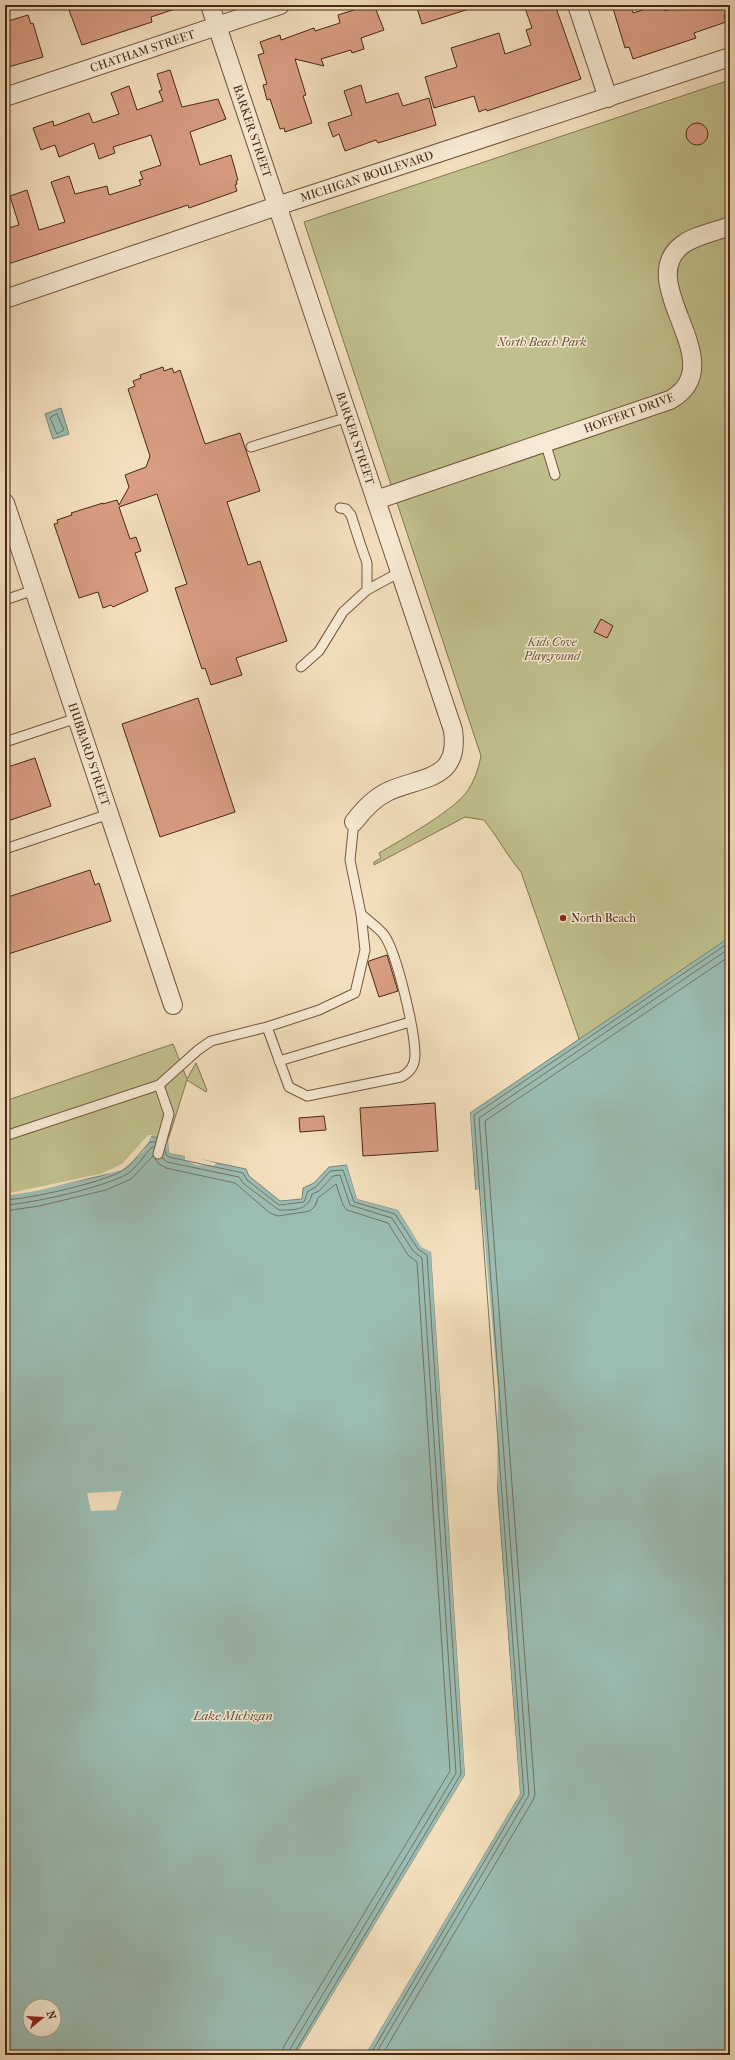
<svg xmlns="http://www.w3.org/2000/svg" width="735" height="2060" font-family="'IM FELL French Canon',serif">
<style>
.green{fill:#c0c08d;stroke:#847450}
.water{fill:#9bbcb2;stroke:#7a8173;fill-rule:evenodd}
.pier{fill:#f3dfbd}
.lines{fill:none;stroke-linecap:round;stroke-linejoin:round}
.shore{stroke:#727263;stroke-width:1}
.building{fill:#d99d82;stroke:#482814}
.lane-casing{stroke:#73563e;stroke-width:11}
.street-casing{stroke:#73563e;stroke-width:20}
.lane{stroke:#f7ead4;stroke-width:9}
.street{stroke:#f7ead4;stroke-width:18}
.poi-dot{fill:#8f2418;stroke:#f7ead4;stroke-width:1.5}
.labels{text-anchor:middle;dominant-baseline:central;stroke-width:3;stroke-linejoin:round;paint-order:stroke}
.street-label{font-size:12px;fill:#482814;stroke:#f7ead4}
.park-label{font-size:12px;font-style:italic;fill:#664e32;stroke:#f7ead4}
.poi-label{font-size:12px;fill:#482814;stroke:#f7ead4;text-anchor:start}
.water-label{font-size:13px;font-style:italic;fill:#5d4d3c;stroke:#f7ead4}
</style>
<rect width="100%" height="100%" fill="#f3dfbd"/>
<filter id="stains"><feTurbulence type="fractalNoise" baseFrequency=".005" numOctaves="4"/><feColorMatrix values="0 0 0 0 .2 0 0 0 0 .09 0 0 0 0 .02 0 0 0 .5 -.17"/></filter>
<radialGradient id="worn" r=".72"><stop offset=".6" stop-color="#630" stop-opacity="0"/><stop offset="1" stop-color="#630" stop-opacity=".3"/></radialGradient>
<path class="green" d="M730,80v873l-144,106 -65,-187c-14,-16 -23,-35 -37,-52l-19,-3 -91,48v-3l7,-4 -2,-5c22,-13 72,-41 87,-60 8,-11 12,-23 15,-37l-177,-534z
M173,1044l14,35 9,-16 11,27 -1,2 -19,-12 -19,60 -19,-3 -26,29 -22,10 -96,20v-95z"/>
<path class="water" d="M61,408l8,26 -16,5 -8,-25z
M730,937v1118h-365l155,-261 -50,-681z
M149,1136l19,4 1,13 77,16 3,7 31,25 22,-2 1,-11 11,-5 15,-16 18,-2 10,34 41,11 23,36 10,5 34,524 -169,280h-291v-859l96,-20 22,-10zM30,2006h24v24h-24z"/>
<path class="pier" d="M468,1113h2l5,77 5,-1 18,199 -1,106 23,300 -155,261h-2l155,-261z
M148,1135h4l-9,17 -21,18 -86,21 -31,5v-2l95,-20 22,-10z
M169,1139l2,12 45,12 -2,3 -18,-1 -11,-5v-4l-16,-3 -1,-13z
M348,1164l10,34 41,11 23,36 11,6 34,524 -168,280h-3l169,-280 -34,-523 -10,-5 -23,-37 -41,-11 -10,-34z
M122,1491l-6,19 -25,1 -4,-18z"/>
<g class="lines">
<path class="shore" d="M57,414l7,16 -7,4 -7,-16z
M165,1150l1,5 3,2 74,16 4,7 32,25 25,-3 4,-11 8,-4 14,-16 13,-1 11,32 41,12 23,35 9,6 34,519 -168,281
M162,1158l5,4 72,15 5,7 35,26c15,0 29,1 33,-16l7,-3 14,-15 7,-1 10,30 42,13 21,33 9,7 34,515 -166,276 -2,6
M155,1159l4,5 7,4 69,15 35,30 8,3 32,-5 5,-5 3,-8 18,-14 7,21 4,5 41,13 20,32 9,7 33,509 -166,275 -2,9
M5,1200c24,-1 102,-18 120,-31 9,-7 17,-19 25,-27h6
M5,1205c29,-2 97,-17 122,-31 9,-5 17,-19 25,-27h2
M5,1211l34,-5 67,-16 25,-11 22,-23
M370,2055l154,-261 -50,-679 256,-173
M375,2055l154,-260 -50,-677 251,-170
M382,2055l150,-253 3,-7 -50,-674 245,-165"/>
</g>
<path class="building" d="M84,5h96l1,2 -30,10 1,5 -70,23 -13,-35z
M355,5h19l10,25 -23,8 3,11 -12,4 -1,-3 -30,9 3,7 -29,-7 11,36 -3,1 9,27 -27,9 -1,-4 -4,1 -10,-30 -3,1 -4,-15 4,-1 -9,-29 6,-2 -4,-11 20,-7 1,5 33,-12 1,3 25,-8 -2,-8 19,-6z
M416,5h56v3l-50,16z
M524,5h31l26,74 -94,32 -1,-2 -7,3 -5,-16 -40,12 -9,-31 32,-10 -6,-19 48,-15 6,21 26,-9 -5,-15 6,-2z
M612,5h18l3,8 25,-8h5l2,6 14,-6h51v8l-6,2 2,7 -32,11 2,5 -63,21 -4,-12 -4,1z
M28,15l3,9 2,-1 10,34 -38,11v-46z
M170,70l12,37 36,-8 8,20 -36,13 10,33 31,-10 7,25 -2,1 1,3 -2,1 2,6 -48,17 -1,-3 -183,60v-36l14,-4 -9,-29 17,-6 12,40 26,-8 -14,-40 18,-6 6,18 32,-8 2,9 32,-10 -2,-5 4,-1 -3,-7 21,-7 -10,-30 -38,12 2,6 -16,6 -5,-16 -35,14 -4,-12 -14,5 -8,-22 20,-7 1,5 35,-13 4,10 26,-9 -8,-21 18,-7 8,24 26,-9 -4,-10 3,-1 -5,-16z
M361,85l5,18 32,-10 5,13 26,-8 7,27 -58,18 -2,-3 -31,11 -6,-17 -6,3 -5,-14 24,-8 -8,-24z
M686 134a11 11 0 1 1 22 0a11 11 0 1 1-22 0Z
M163,367l1,4 8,-3 2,5 6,-3 25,74 35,-11 20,58 -33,11 21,63 12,-4 27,80 -51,17 6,17 -31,10 -6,-17 -3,1 -27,-81 12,-4 -30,-90 -38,13 11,32 6,-2 5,14 -6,2 13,38 -35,16 -2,-2 -8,3 -5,-16 -19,6 -25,-74 4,-1 -1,-3 15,-5 -1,-2 32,-10v1l14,-4 2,5 10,-18 -4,-12 21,-8 4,-11 -22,-67 7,-3 -2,-5 8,-3 -1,-3z
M601,619l12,7 -6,12 -13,-6z
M198,698l37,114 -75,25 -38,-113z
M35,758l16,48 -46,16v-54z
M90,870l5,15 4,-2 12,38 -106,34v-57z
M387,955l11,36 -19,6 -11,-34 1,-2z
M435,1103l3,48 -75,5 -3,-48z
M324,1116l2,14 -26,2 -1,-14z"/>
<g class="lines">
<g class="lane-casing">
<path id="lane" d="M545,442l10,33
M251,447l97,-30
M340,508l6,1 5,6 9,28 7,20v27
M5,600l29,-10
M301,667l18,-16 24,-39 24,-22 33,-18
M5,742l72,-24
M5,849l104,-35
M267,1027l22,60 18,9 94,-19c10,-5 14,-12 14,-22 0,-24 -18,-102 -31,-120 -6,-8 -16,-14 -23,-21
M279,1061l131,-39
M5,1136l154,-51 39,-35 13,-9 56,-14 52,-17 36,-17 10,-43 -4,-36 -11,-54 4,-38
M158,1154l11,-40 -10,-29"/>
</g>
<g class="street-casing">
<g id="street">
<path id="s1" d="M210,5l243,725c7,50 -29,46 -64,61 -15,7 -26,19 -35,31"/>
<path d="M577,5l31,93"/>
<path id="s2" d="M5,97l275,-92"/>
<path id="s3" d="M5,299l272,-93 453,-149"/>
<path d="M376,500l294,-100c65,-36 -38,-116 12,-155 13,-10 33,-13 48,-19"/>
<path id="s4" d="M5,503l168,502"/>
</g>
</g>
<use href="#lane" class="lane"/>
<use href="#street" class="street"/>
</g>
<circle class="poi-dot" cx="563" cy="918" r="4"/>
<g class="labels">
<g class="street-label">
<text stroke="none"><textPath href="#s2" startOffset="145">CHATHAM STREET</textPath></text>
<text stroke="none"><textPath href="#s1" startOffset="133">BARKER STREET</textPath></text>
<text stroke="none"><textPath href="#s3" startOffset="382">MICHIGAN BOULEVARD</textPath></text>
<text transform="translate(629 413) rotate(-20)">HOFFERT DRIVE</text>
<text stroke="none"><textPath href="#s1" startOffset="457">BARKER STREET</textPath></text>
<text stroke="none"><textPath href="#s4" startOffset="265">HUBBARD STREET</textPath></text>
</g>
<g class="park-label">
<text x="542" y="342">North Beach Park</text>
<text x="552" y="642">Kids Cove<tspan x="552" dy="14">Playground</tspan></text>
</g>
<g class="poi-label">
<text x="571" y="918">North Beach</text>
</g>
<g class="water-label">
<text x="233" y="1715">Lake Michigan</text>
</g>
</g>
<rect width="735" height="2060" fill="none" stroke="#f3dfbd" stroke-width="20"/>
<rect x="6" y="6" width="723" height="2048" fill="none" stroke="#482814" stroke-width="2"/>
<rect x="10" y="10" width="715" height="2040" fill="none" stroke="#482814"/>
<g transform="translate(42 2018) rotate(72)"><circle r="19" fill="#f7ead4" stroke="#b19c87"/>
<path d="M0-3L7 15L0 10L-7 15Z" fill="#8f2418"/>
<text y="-6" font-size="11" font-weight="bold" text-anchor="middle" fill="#482814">N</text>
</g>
<rect width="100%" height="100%" filter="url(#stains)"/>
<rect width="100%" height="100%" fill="url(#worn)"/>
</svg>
